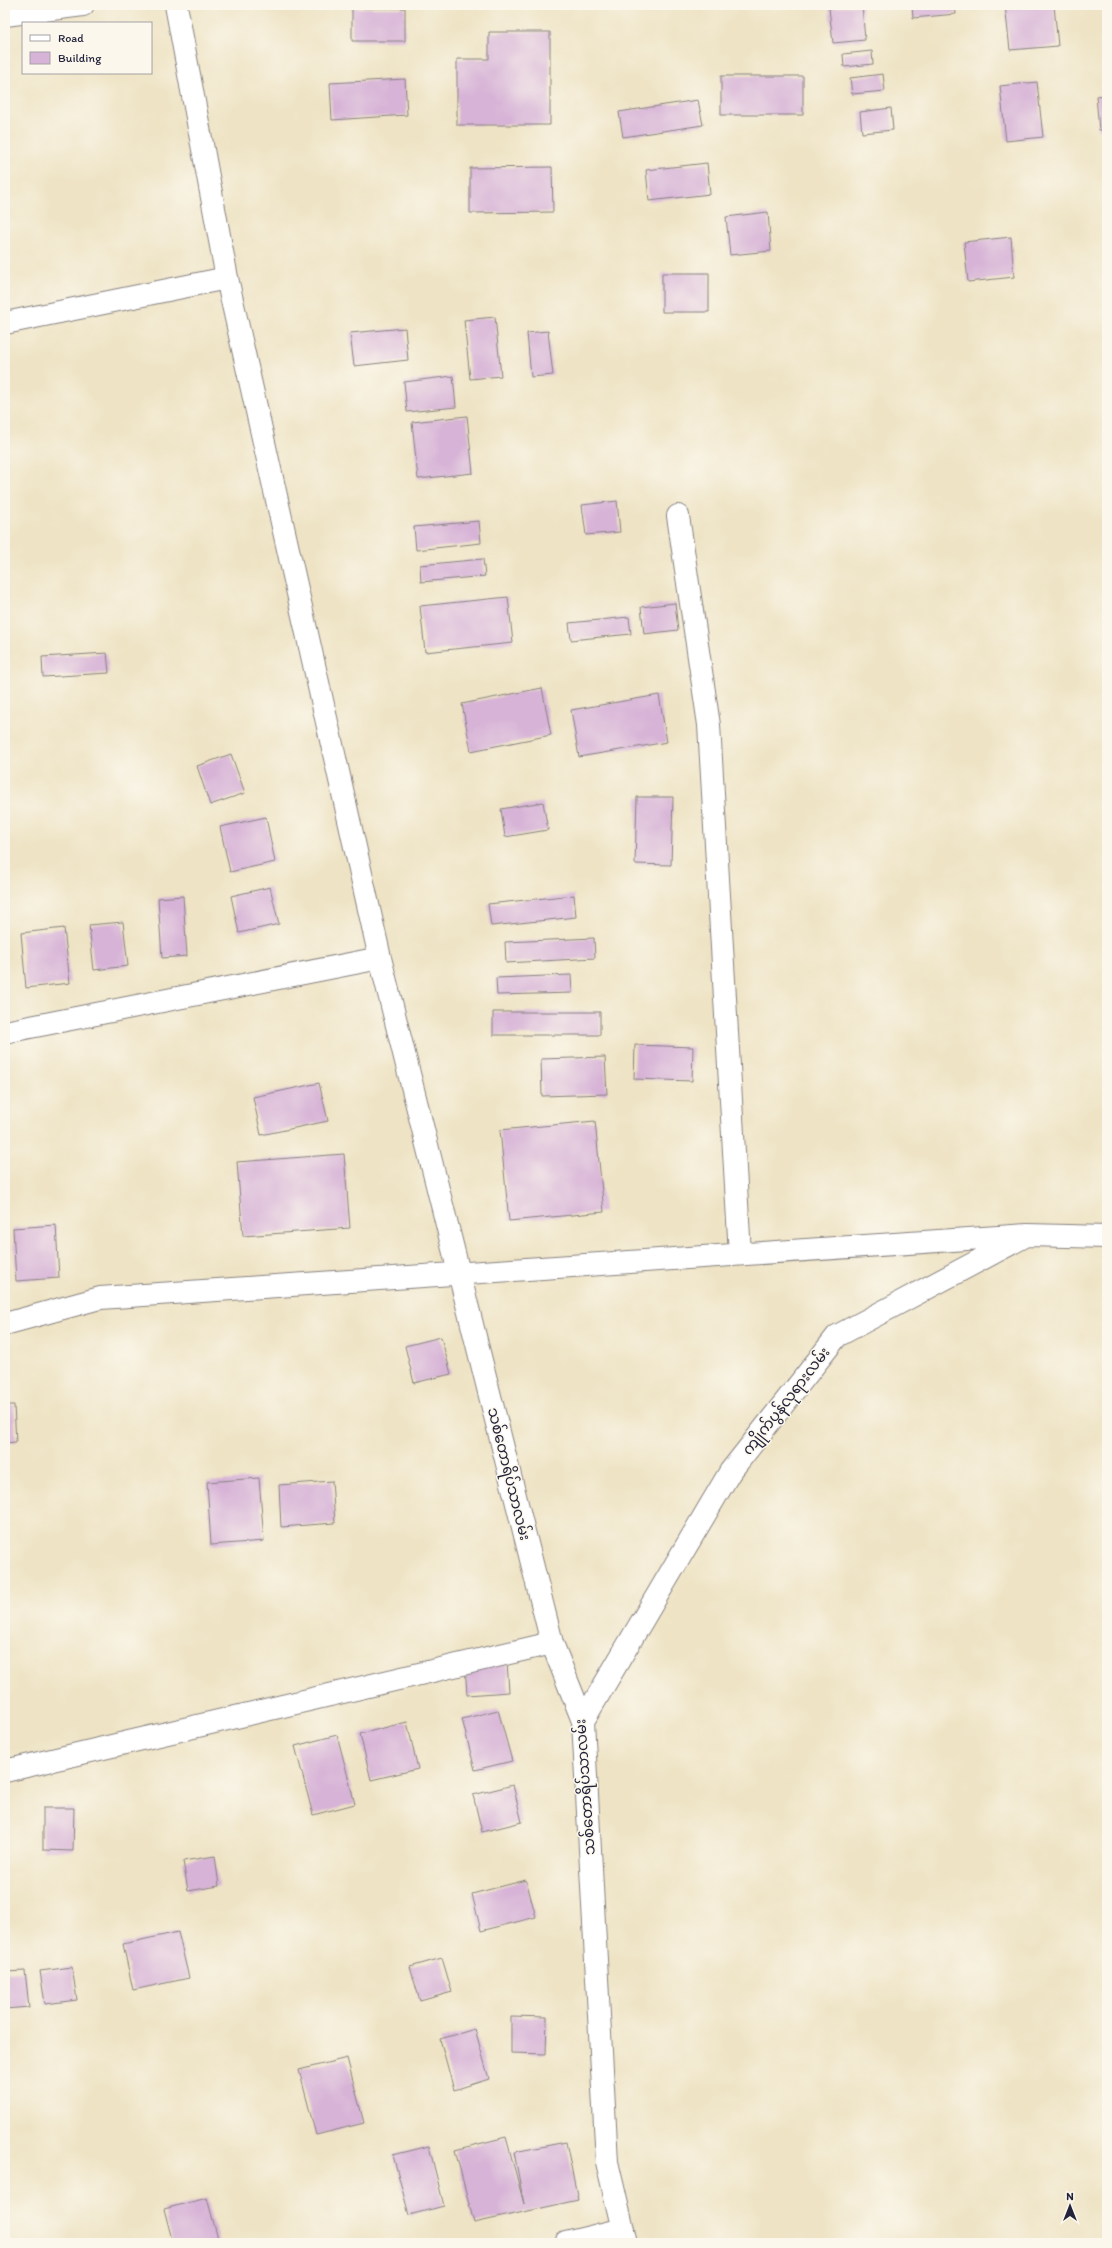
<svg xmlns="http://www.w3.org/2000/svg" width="1112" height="2248" font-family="Itim,'Noto Sans Myanmar',sans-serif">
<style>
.building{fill:#d7b3d7}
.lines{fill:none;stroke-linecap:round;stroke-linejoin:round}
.minor-casing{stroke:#888280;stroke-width:24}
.minor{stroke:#fff;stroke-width:22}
.labels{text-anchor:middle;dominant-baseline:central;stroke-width:3;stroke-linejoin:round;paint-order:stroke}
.street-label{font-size:15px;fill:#22223b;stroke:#fbf7ec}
</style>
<rect width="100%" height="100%" fill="#fbf7ec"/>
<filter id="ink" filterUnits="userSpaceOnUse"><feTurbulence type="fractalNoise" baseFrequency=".025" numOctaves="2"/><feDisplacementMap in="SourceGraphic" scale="8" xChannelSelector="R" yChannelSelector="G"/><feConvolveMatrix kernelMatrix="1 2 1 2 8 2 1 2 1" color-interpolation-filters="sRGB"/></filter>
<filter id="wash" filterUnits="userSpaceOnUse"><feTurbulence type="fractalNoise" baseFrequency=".012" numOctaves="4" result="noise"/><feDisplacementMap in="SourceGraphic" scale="16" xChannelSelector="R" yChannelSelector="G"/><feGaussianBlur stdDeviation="0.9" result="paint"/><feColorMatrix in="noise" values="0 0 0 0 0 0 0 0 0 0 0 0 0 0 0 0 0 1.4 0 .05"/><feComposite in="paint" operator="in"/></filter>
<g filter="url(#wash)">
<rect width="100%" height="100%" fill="#eee3c4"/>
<g id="blocks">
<path class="building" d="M862,5l3,35 -32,3 -4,-35z
M912,5h43l1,9 -43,4z
M1005,5h49l4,41 -48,4z
M352,8h53v33h-53z
M489,32h61v93h-93v-66h32z
M872,51l1,13 -29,3 -1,-13z
M883,74l2,17 -33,3 -2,-16z
M721,76h82v39h-82z
M405,79l2,36 -75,5 -2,-37z
M1037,82l6,55 -37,4 -6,-55z
M1107,95v34l-8,1 -3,-34z
M698,100l5,25 -80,12 -4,-25z
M891,108l2,22 -31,3 -2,-21z
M707,163l3,31 -61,7 -3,-31z
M552,167l1,45 -83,1v-45z
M768,212l3,39 -41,4 -4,-38z
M1011,237l3,40 -46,5 -4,-40z
M662,273h47v39h-47z
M495,317l6,59 -31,3 -6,-59z
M405,328l3,32 -54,6 -4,-33z
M548,331l5,44 -22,2 -4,-44z
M453,376l3,31 -49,5 -3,-30z
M467,416l6,57 -55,6 -6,-57z
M617,501l3,31 -34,3 -4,-30z
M479,521l2,22 -65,7 -2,-23z
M483,559l2,17 -64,6 -1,-17z
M508,597l5,46 -88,9 -5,-46z
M675,603l3,27 -34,4 -3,-27z
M629,617l2,17 -60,6 -2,-17z
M107,653l2,20 -66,4 -1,-20z
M542,688l9,47 -80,16 -9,-47z
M659,695l8,47 -88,15 -8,-47z
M231,754l14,39 -35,12 -13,-39z
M637,797h36l-2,68 -36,-1z
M543,802l5,28 -43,7 -4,-28z
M266,817l9,45 -45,10 -10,-45z
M270,887l9,37 -40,9 -8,-37z
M574,895l2,22 -85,9 -3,-22z
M183,896l4,60 -25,2 -4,-60z
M123,922l5,44 -34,4 -5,-45z
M64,928l6,55 -44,5 -5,-55z
M594,938l1,20 -89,5 -1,-21z
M571,975l1,18 -75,2 -1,-17z
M493,1012h107v23h-107z
M635,1045l58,2 -1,34 -58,-2z
M605,1057l2,37 -65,2 -1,-37z
M319,1083l9,38 -67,14 -8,-38z
M595,1121l9,91 -95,9 -9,-91z
M344,1154l6,74 -107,8 -6,-74z
M56,1225l3,53 -43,3 -3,-53z
M441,1337l10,37 -37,9 -9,-37z
M5,1405h9l2,37 -11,1z
M259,1478l5,63 -53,4 -4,-63z
M332,1481l3,42 -54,4 -2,-42z
M507,1661l2,31 -42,3 -2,-32z
M498,1710l14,51 -37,9 -13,-51z
M407,1722l11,47 -47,11 -11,-46z
M337,1735l18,69 -42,11 -18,-69z
M513,1785l9,37 -40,10 -9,-37z
M43,1808h31l-1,43 -30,-1z
M215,1856l4,30 -31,5 -5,-30z
M526,1880l10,37 -55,14 -9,-37z
M178,1932l11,46 -56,12 -10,-46z
M442,1958l10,34 -32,9 -10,-34z
M72,1967l5,33 -32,4 -5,-33z
M25,1971l4,36 -24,2v-37z
M511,2016l36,1 -1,37 -35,-1z
M475,2029l14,50 -35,11 -14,-51z
M347,2058l17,65 -48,12 -17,-65z
M506,2137l18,67 -10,-52 52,-10 12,58 -104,23 -19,-73z
M429,2146l15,60 -35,9 -16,-60z
M207,2198l12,45h-46l-9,-34z"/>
</g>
</g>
<g filter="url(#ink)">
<use href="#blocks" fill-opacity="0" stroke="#888280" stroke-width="1"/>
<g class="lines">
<g class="minor-casing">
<path id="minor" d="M176,5l51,273 153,680 172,685 31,78 24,441 19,81
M5,15l78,-10
M5,323l222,-45
M678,516l31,209 31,529
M5,1032l375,-74
M5,1324l95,-26 927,-63
M583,1721l147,-249 107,-136 190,-101 80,2
M5,1771l547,-128
M566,2243l57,-14"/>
</g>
<use href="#minor" class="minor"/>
</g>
</g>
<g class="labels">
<g class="street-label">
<text transform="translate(786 1401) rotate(-52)">ကျိုက်ပွန်လုရားလမ်း</text>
<text transform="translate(509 1474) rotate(76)">သစ်တောရိပ်သာလမ်း</text>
<text transform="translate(585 1787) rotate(-94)">သစ်တောရိပ်သာလမ်း</text>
</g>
</g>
<rect width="1112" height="2248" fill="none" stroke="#fbf7ec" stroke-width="20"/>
<rect x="22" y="22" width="130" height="52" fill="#fbf7ec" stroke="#a4a2a5"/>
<rect x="30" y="35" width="20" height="6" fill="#ffffff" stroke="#a4a2a5"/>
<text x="58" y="42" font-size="12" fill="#22223b">Road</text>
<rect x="30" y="52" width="20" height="12" fill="#d7b3d7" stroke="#a4a2a5"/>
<text x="58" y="62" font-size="12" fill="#22223b">Building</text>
<g transform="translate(1070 2206)" stroke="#fbf7ec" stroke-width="3" paint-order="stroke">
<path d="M0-3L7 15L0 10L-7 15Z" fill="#22223b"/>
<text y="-6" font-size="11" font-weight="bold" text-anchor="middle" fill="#22223b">N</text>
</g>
</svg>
